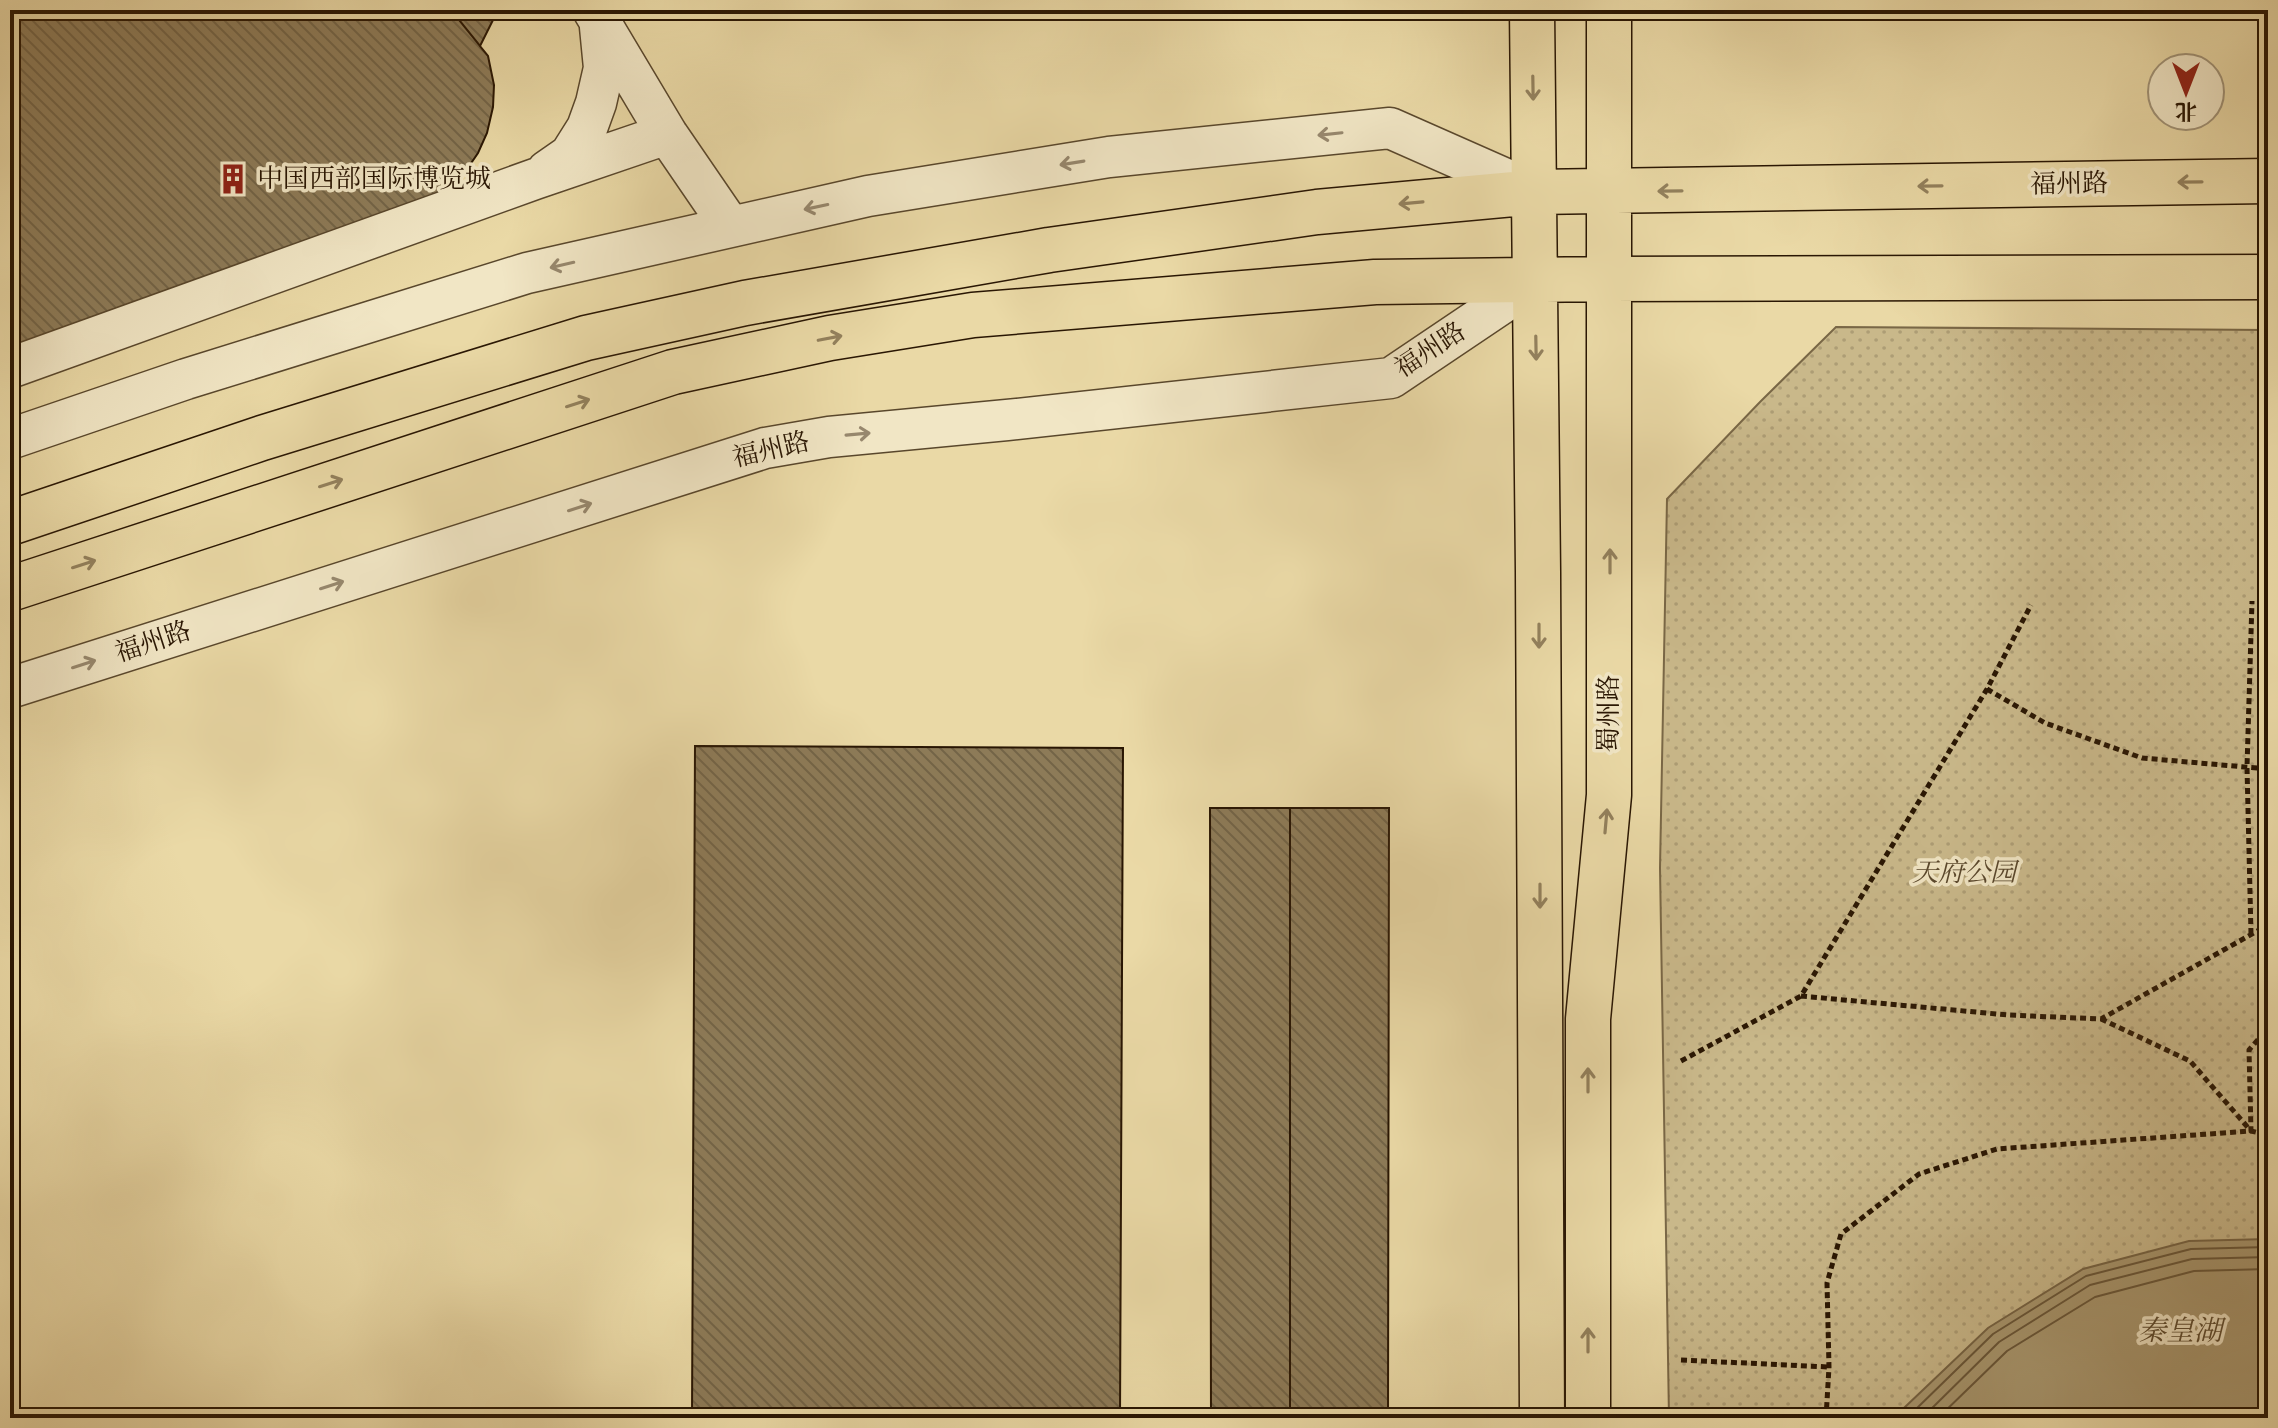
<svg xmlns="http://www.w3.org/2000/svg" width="2278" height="1428" font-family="'Libre Bodoni','Noto Serif SC',serif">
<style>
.park{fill:url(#park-dots);stroke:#796746;stroke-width:2}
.water{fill:#a8976f;stroke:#756344;stroke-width:2}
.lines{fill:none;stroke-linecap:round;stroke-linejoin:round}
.shore{stroke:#685639;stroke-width:2}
.building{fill:url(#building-back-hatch);stroke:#291603;stroke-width:2}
.minor-casing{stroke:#59472c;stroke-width:43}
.major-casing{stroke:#291603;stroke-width:47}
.path{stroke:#291603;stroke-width:5;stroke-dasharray:6 4;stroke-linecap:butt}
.minor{stroke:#f1e6c5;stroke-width:40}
.major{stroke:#ead9a6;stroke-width:44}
.oneway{stroke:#93815d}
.oneway2{stroke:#97886e}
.labels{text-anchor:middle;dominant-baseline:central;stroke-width:7;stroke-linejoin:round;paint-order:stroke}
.poi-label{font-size:26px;fill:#291603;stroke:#f1e6c5;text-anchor:start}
.street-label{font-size:26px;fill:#291603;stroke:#f1e6c5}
.park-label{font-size:26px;font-style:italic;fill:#59472c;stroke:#f1e6c5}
.water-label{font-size:28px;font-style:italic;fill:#5c4a2e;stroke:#f1e6c5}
</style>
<defs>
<pattern id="park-dots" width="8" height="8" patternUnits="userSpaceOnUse" patternTransform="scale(2)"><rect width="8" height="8" fill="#c9b88a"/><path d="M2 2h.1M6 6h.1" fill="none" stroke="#ad9d75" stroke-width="1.8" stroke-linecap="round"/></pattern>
<pattern id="building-back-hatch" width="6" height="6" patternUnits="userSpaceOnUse" patternTransform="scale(2)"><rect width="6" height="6" fill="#8d7b58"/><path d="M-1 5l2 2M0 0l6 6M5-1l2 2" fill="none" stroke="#736447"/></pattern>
</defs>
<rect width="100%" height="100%" fill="#ead9a6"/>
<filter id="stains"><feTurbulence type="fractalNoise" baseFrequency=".0025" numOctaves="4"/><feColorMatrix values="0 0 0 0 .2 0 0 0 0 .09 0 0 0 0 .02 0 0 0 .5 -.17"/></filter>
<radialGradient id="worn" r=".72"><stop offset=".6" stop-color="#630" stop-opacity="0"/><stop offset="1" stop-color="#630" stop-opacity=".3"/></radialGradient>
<path class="park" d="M1836,327l432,3v1088h-599l-9,-550 7,-369 93,-97z"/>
<path class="water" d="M2268,1239v179h-364v-10l84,-80 95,-59 106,-28z"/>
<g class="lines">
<path class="shore" d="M1912,1418l2,-7 79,-77 93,-58 105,-27 77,-2
M1922,1418l77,-76 91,-57 102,-26 76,-2
M1938,1418l69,-67 88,-54 99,-26 74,-2"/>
</g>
<path class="building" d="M10,10h488l-18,36 8,10 6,29 -1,22 -6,26 -9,20 -13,19 -31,23 -424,157z
M451,10h47l-18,36z
M695,746l428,2 -3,670h-428z
M1210,808h80v610h-79z
M1290,808h99l-1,610h-98z"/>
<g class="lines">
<g class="minor-casing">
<path id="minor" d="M593,10l74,124 63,92
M547,171l23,-16 17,-27 9,-25 8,-35 -4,-41
M10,368l525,-189 132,-45
M10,439l176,-60 341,-106 341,-77 241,-39 281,-29 145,64
M10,688l755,-240 64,-11 178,-17 384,-42 144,-97"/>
</g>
<g class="major-casing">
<path id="major" d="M1532,10l6,562 4,846
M10,523l252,-85 324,-100 159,-35 304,-53 268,-38 218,-20 733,-11
M10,589l663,-217 157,-34 143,-23 402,-33 234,-3 659,-2
M1588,1418v-399l21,-224v-785"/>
</g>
<path class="path" d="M1987,689l58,34 97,35 126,11
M2251,934l-4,-167 5,-166
M1801,996l207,19 93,4 167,-94
M2101,1019l89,42 61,70 -2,-81 19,-22
M1681,1061l120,-65 186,-307 44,-84
M1681,1360l148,7
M1826,1418l3,-51 -2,-84 14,-49 78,-60 78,-25 254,-18 17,4"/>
<use href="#minor" class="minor"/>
<use href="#major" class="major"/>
</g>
<defs><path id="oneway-shaft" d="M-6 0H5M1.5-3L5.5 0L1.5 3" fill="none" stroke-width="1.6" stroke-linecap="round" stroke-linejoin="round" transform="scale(2)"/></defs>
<g class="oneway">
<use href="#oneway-shaft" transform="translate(1533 88) rotate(89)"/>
<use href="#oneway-shaft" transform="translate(2190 182) rotate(179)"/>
<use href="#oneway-shaft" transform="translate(1930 186) rotate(179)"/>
<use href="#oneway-shaft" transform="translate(1670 191) rotate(179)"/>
<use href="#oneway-shaft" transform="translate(1411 203) rotate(175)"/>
<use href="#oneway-shaft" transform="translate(830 338) rotate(-11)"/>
<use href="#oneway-shaft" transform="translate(1536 348) rotate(89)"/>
<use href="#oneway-shaft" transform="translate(578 403) rotate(-18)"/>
<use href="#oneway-shaft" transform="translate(331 483) rotate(-18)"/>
<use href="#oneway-shaft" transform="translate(1610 561) rotate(-90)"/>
<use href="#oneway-shaft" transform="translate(84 564) rotate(-18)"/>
<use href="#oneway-shaft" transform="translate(1539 636) rotate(90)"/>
<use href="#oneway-shaft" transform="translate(1606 821) rotate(-85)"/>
<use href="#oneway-shaft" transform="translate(1540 896) rotate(90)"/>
<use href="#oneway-shaft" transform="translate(1588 1080) rotate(-90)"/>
<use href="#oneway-shaft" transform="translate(1588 1340) rotate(-90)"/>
</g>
<g class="oneway2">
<use href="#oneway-shaft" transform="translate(1330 134) rotate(174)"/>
<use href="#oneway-shaft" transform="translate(1072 163) rotate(171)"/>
<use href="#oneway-shaft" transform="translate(816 207) rotate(168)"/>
<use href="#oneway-shaft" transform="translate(562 265) rotate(167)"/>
<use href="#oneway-shaft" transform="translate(858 434) rotate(-5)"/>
<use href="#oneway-shaft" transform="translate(580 507) rotate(-18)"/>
<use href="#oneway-shaft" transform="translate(332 585) rotate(-18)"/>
<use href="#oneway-shaft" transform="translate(84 664) rotate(-18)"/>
</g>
<defs>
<g id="building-bare" transform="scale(2.4)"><path d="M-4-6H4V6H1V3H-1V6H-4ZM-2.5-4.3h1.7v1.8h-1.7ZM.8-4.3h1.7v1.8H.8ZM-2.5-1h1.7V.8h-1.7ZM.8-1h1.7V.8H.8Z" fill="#8f2418" stroke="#f1e6c5" stroke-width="2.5" paint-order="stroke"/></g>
</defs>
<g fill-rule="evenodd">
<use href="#building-bare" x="233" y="179"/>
</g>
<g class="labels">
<g class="poi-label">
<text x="257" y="179">中国西部国际博览城</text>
</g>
<g class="street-label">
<text transform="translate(2069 184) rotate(-1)">福州路</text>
<text transform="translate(1430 350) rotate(-33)">福州路</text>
<text transform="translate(771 450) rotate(-13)">福州路</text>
<text transform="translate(153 642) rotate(-18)">福州路</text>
<text transform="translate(1609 714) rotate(-90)">蜀州路</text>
</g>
<g class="park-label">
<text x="1964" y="873">天府公园</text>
</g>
<g class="water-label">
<text x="2180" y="1331">秦皇湖</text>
</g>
</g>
<rect width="2278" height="1428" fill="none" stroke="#ead9a6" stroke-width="40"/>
<rect x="12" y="12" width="2254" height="1404" fill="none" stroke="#291603" stroke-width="4"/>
<rect x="20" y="20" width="2238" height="1388" fill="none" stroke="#291603" stroke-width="2"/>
<g transform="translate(2186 92) rotate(180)"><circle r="38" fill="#f1e6c5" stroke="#a19377" stroke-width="2"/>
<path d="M0-6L14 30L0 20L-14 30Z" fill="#8f2418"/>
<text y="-12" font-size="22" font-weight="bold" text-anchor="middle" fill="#291603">北</text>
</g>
<rect width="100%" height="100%" filter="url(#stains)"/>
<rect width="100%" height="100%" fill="url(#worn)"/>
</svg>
